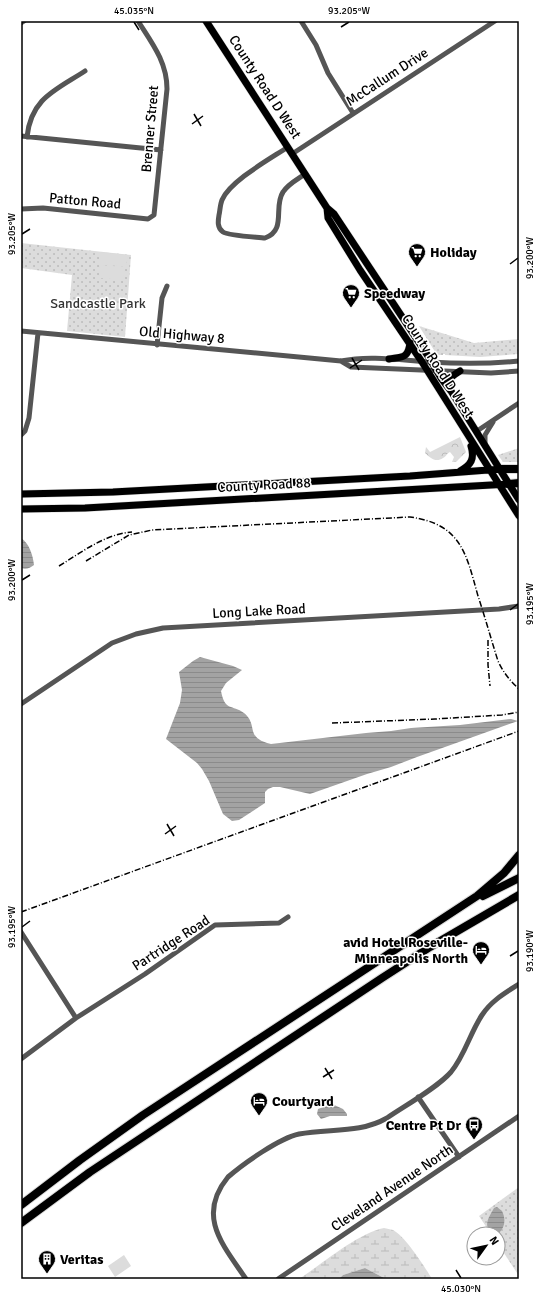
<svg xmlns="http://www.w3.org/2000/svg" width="540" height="1300" font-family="Signika,sans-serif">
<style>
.green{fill:url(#green-dots)}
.forest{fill:url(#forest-crowns)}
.wetland{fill:url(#wetland-marsh)}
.pitch{fill:#dcdcdc}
.water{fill:url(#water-rules)}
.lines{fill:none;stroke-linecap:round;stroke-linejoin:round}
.major-casing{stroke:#dbdbdb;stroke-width:8}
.highway-casing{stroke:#dbdbdb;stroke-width:10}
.minor{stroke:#555;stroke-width:5}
.major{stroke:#000;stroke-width:7}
.highway{stroke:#000;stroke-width:8}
.rail{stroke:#000;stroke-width:1.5;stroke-dasharray:6 2 1 2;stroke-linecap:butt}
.ticks{fill:none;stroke:#000;stroke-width:1.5}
.labels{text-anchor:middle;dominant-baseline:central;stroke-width:3;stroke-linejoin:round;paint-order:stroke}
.street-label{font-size:14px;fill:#000;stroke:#fff}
.poi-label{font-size:14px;font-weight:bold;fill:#000;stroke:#fff;text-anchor:start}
.park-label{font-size:14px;fill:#333;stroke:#fff}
.neatline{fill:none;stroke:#000;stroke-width:1.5}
.ticks-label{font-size:10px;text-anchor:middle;fill:#000}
</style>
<defs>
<pattern id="green-dots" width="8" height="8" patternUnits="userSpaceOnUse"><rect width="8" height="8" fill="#dcdcdc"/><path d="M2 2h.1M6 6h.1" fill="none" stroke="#bbb" stroke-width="1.8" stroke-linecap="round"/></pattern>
<pattern id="forest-crowns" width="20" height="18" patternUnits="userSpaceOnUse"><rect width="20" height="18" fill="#dcdcdc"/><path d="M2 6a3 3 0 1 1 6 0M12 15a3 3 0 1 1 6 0" fill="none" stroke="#bbb"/></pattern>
<pattern id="wetland-marsh" width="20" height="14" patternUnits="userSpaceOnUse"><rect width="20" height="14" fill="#dcdcdc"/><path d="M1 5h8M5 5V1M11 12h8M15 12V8" fill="none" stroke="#bbb"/></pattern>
<pattern id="water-rules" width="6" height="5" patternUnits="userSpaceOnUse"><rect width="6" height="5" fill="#a3a3a3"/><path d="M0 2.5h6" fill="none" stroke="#8b8b8b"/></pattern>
</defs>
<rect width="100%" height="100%" fill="#fff"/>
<path class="green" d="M21,243l110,12 -6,82 -58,-6 5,-56 -51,-7z
M419,326l55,17 45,-4v15l-39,3 -35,-2v-1h-2v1h-6z
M519,448v14h-16l-5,-7z
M519,1187v89l-21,-32v-10h-7l-12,-18z"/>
<path class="forest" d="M460,437l6,15 -10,10h-4l2,-5 -4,-5c-4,2 -3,4 -7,6 -7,5 -13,0 -18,-5l1,-6 4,5z"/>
<path class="wetland" d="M384,1228c3,1 6,1 9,2 12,6 32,37 39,49h-46l-21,-11 -22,7 -4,4h-40c23,-15 59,-46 85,-51z"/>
<path class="pitch" d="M101,252l27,3 -2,12 -25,-3z
M100,265l25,2 -2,13 -24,-2z
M124,1255l7,11 -16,11 -7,-11z"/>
<path class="water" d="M21,538c8,5 12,17 13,27 -4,3 -8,5 -13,3z
M200,657l33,9 9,4 -16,13 -5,8c4,21 11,13 23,22 15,12 0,25 27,31l95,-11 25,-2 20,-3 49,-3 51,-6 7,2 -101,36 -26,10 -24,7 -57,20 -30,-7h-7l-5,2 -3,3v11l-26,17 -7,1 -9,-7 -14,-33 -7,-12 -5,-6 -31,-24 14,-36 2,-13 -3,-18 14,-11z
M332,1104l11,5 4,5v2h-17l-9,3 -4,-5 1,-5z
M497,1207l5,4c4,8 3,16 -3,22 -19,-3 -11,-14 -5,-25z
M365,1268l21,11h-47l4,-4z"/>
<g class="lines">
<g class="major-casing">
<path id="major" d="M206,21l121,187 7,6 94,142 13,22 10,13 68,109
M327,208l1,10 32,52 62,92 97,154
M389,359c13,-2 19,0 21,-16
M450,389c-3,-10 3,-14 10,-18
M460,471c11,-6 15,-12 11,-25
M21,494l92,-2 297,-16 91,-7
M21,509l64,-1 424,-24"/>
</g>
<g class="highway-casing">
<path id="highway" d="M501,469h18
M509,484l10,-1
M483,896l36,-18
M21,1205l59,-45 63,-45 334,-219 27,-23 15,-18
M21,1223l69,-51 292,-194 48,-31 89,-52"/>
</g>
<path class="minor" d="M301,21l15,24 12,28 25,40
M21,23l3,-2
M21,136l140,14
M27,137c4,-39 29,-47 58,-66
M288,147c-18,12 -58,34 -66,53 -2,5 -2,11 -3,15 -1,6 -2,13 4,17 6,4 34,5 42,6 22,-8 8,-31 18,-46 5,-8 15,-13 22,-18
M292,154l203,-133
M21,209l22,-1 105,11 6,-4 13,-126c0,-27 -15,-46 -29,-68
M21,331l320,30c28,-6 59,-1 89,1 30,2 59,2 89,-1
M157,345l5,-47 5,-12
M341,361l10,6 140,6 28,-2
M477,431l42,-28
M21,435l4,-4 4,-13 9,-85
M485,445v-10l8,-13
M21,704l91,-61 24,-9 27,-6 336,-19 20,-3
M21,932l55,86
M21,1059l55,-41 69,-44 70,-49 64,-2 9,-6
M418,1097l41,60
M246,1279c-23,-34 -50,-63 -18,-102 16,-14 52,-39 71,-43 30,-6 60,0 88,-16 19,-13 50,-30 64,-46 14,-17 19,-39 31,-57 9,-14 23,-22 37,-31
M278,1279l241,-163"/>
<use href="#major" class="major"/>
<use href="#highway" class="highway"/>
<path class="rail" d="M86,561l43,-26 23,-5 258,-13c51,7 56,36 68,79 7,21 13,43 20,65 5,11 12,20 21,28
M59,566c23,-14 46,-32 73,-34
M488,640v25l2,21
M332,723l103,-4 67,-4 17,-3
M21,912l498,-181"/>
</g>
<path class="ticks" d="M134,22l5,8M341,27l8,-5M194,114l7,12M192,124l11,-8M22,234l8,-5M510,264l8,-6M352,358l7,12M350,368l12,-8M22,580l8,-5M510,610l8,-6M167,824l7,12M165,834l11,-8M22,927l8,-6M510,956l8,-5M325,1068l7,11M323,1077l11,-7M456,1270l5,8"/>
<defs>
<g id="supermarket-pin" transform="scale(0.9)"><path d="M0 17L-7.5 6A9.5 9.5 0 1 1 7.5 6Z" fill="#000" stroke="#fff"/><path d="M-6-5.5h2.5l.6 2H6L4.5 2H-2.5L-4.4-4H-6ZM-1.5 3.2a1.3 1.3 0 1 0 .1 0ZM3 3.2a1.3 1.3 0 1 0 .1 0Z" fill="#fff"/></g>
<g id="hotel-pin" transform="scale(0.9)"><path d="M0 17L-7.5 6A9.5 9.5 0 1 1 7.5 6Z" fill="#000" stroke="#fff"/><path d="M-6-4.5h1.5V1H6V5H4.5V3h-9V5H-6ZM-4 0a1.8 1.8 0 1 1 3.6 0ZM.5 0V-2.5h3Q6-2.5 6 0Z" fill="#fff"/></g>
<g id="bus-pin" transform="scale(0.9)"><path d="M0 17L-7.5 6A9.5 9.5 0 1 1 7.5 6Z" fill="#000" stroke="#fff"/><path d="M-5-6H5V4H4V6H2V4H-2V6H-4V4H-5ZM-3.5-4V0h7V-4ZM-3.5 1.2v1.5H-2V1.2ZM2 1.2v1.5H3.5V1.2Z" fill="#fff"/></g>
<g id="building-pin" transform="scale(0.9)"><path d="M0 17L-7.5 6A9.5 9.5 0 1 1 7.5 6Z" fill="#000" stroke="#fff"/><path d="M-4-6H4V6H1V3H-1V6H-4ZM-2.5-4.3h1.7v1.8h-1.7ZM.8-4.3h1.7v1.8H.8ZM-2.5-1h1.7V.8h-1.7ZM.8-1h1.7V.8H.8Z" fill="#fff"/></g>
</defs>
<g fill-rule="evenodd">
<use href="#supermarket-pin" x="417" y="252"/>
<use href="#supermarket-pin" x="351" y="293"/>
<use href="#hotel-pin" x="481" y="950"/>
<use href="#hotel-pin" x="259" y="1101"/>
<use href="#bus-pin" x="474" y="1125"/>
<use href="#building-pin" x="47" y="1259"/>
</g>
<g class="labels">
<g class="street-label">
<text transform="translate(387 77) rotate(-33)">McCallum Drive</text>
<text transform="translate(265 87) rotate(57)">County Road D West</text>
<text transform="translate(150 129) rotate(-85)">Brenner Street</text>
<text transform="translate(85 201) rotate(5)">Patton Road</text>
<text transform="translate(182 335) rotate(5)">Old Highway 8</text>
<text transform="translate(438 366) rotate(57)">County Road D West</text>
<text transform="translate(264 485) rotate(-3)">County Road 88</text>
<text transform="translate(259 611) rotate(-3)">Long Lake Road</text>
<text transform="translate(171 943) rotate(-33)">Partridge Road</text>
<text transform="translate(392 1188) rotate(-34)">Cleveland Avenue North</text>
</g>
<g class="poi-label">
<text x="430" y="252">Holiday</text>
<text x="364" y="293">Speedway</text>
<text x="468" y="942" text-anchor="end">avid Hotel Roseville-<tspan x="468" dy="16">Minneapolis North</tspan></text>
<text x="272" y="1101">Courtyard</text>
<text x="461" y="1125" text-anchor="end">Centre Pt Dr</text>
<text x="60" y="1259">Veritas</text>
</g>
<g class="park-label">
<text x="98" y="303">Sandcastle Park</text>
</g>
</g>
<rect width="540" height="1300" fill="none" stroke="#ffffff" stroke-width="44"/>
<g transform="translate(486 1246) rotate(57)"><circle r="19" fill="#ffffff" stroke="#999999"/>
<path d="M0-3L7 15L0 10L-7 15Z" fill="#000000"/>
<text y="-6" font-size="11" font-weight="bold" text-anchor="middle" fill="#000000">N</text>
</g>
<rect x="22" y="22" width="496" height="1256" class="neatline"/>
<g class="ticks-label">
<text x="134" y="14">45.035°N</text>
<text x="349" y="14">93.205°W</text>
<text transform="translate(11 234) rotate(-90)" y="4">93.205°W</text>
<text transform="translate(529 258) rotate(-90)" y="4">93.200°W</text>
<text transform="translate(11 580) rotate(-90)" y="4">93.200°W</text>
<text transform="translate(529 604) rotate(-90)" y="4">93.195°W</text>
<text transform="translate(11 927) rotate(-90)" y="4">93.195°W</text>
<text transform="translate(529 951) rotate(-90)" y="4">93.190°W</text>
<text x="461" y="1292">45.030°N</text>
</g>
</svg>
